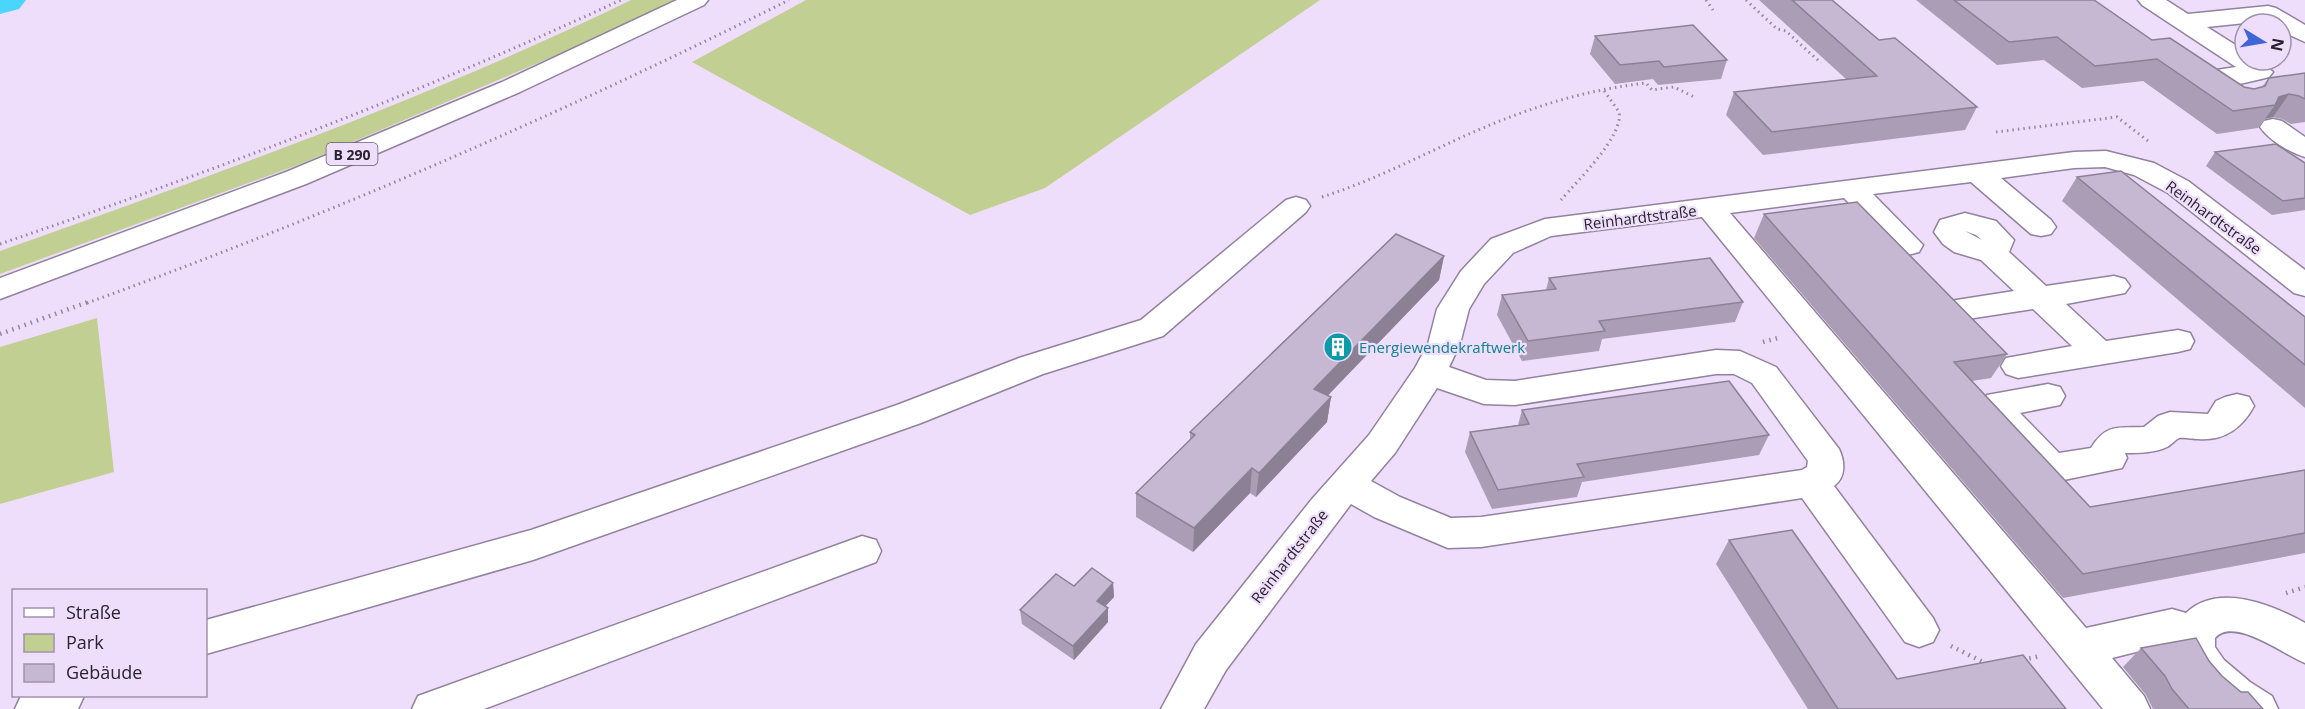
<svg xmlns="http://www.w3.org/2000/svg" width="2305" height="709" font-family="'Open Sans',sans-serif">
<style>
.green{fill:#c2cf93}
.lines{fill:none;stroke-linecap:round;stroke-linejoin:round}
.river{fill:#4ad5fa;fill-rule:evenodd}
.minor-casing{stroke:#91829d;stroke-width:3}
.major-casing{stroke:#91829d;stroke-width:3}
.path-far1{stroke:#93889c;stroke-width:3;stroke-dasharray:1.5 4;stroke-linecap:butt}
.path{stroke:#93889c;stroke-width:4.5;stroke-dasharray:1.5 5;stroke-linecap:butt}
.minor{fill:#fff;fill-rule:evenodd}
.major{fill:#fff;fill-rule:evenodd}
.wall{fill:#aa9db5}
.shaded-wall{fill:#8b8094}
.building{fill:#c6b7d3;stroke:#8b8094;stroke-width:1.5}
.labels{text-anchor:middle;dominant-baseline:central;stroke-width:4.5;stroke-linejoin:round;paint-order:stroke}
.shield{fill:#eedefb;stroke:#645b6c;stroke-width:1.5}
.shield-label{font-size:14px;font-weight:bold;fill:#29232e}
.street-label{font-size:15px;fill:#29232e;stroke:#eedefb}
.culture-label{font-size:15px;fill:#0d838f;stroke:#eedefb;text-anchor:start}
</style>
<rect width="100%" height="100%" fill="#eedefb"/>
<path class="green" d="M631,0h45l-91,43 -282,120 -303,111v-23c213,-76 428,-152 631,-251z
M806,0h514l-275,188 -75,27 -278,-153z
M97,318l17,154 -114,32v-157z"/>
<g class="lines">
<path class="river" d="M0,0h26l-7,9 -19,5z"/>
<g class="minor-casing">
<path id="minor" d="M2138,0h28l22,14 80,-8 8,2 29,17v17l-24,-11v-7h-12l-5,-3 -57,6 38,24v9h14l14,12 -4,5c-30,8 -74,19 -95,-10l4,-5c14,-4 21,1 32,9l26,-4 -94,-62z
M2273,119l9,2 23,16v20c-15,-4 -36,-17 -45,-30l4,-6z
M2106,151l48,12 34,18 117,89v26l-11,-3 -126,-100 -34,-18 -29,-8 -31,1 -73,10 50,42 5,7 -5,7 -10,2 -10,-2 -60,-52 -98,12 50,51 -4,7 -11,3 -11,-3 -53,-54 -114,15 356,415 86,-19 14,4c32,-31 87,-8 119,10v40c-21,-8 -71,-47 -90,-25v9l9,13 26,22 22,14 6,13h-57c-28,-22 -35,-36 -49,-66l-60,15 32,38 6,13h-47l-401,-492 -151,19 -38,17 -29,31 -15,25 -9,35 -11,23 37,13 29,1 201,-31 24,1 36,16 63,82c6,13 7,28 -5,37l99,132 6,12 -6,12 -14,5 -14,-5 -103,-144 -321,49 -33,1 -74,-31 -23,-13 -125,166 -22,39h-43l35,-65 116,-145 57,-64 46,-67 13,-24 9,-35 24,-38 30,-32 54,-20 529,-67zM1716,374h18l18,9 56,78 -1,6 -5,3 -321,47 -30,1 -51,-21 -29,-16 24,-28 42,-65 47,16 31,1z
M1296,197l10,3 4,6 -4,6 -143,124 -120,38 -122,49 -388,137 -327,94v-34l325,-90 366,-125 122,-47 122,-38 145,-120z
M1965,213l31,8 18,19 -5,12 37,34 68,-10 11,3 5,7 -5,7 -59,11 40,37 72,-11 12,3 4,8 -4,8 -12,3 -160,26 -12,-4 -5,-8 5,-8 66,-12 -39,-37 -72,11 -11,-3 -5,-8 5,-8 64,-10 -33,-31 -27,-8 -11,-8 -9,-12 6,-12zM1965,231l11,4 6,5z
M2048,384l12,3 5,9 -5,9 -40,8 39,40 32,-5c15,-25 28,-20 53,-21l14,-11 12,-4 38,2 8,-13 9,-4 12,-3 12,3 5,9c-12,22 -29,35 -56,33 -5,0 -15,-2 -19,-1 -4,2 -8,7 -12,9 -13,6 -27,6 -42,6l2,5 -5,10 -63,13 -27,-8 -46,-53 -5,-9 6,-16z
M862,536l14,4 5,11 -5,11 -392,147h-72l6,-13z
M21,696h63l-6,13h-63z"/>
</g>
<g class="major-casing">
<path id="major" d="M677,0h31l-4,5 -184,87 -214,92 -306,115v-21l286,-106 216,-90z"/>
</g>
<path class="path-far1" d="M1706,0l7,10
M1746,0l31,29 9,2 35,32
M1996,132l121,-15 31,24
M1322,197c69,-22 131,-60 199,-84 41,-15 82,-25 125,-30l6,7 22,-3 22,11
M1561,200c16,-19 63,-64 58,-88l-16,-23
M0,244c211,-72 419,-150 621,-244
M87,303c240,-87 474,-189 702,-303"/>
<path class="path" d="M0,334l91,-33
M1763,342l15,-4
M2286,593l19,-6
M1951,646l36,18
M2023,660l17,-4"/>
<use href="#minor" class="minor"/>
<use href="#major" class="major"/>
</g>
<path class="wall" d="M1759,0h73l47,40 98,67 -12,23 -202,25 -37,-40 8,-23 112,-13z
M1916,0h178l58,40 92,47 10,2 8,-2 7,-9 36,-5v49l-14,2 -9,-5 -9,-2 -8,2 -7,9 -41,6 -74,-53 -61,7 -38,-28 -47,5z
M1595,36l132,24 -6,19 -63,6 -5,-6 -38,5 -25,-30z
M2215,152l90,11v47l-33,5 -66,-49z
M2077,177l228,140v91l-243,-207z
M1764,214l243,140 -16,24 -19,3 118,126 215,-37v83l-242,45 -309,-360z
M1444,256l-5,24 -112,116 4,1 -4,25 -71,75 -6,-4 -57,59 -57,-35v-24l54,-53v-8z
M1549,278l194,24 -8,20 -133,17 -3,12 -77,10 -25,-46 5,-20 44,-5z
M1522,410l247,25 -10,20 -177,27 -5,15 -85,12 -27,-57 5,-20 48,-7z
M1729,540l168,139 169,30h-258l-92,-145z
M1113,583l1,14 -9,9 3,16 -34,38 -52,-36 -2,-14 54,-24z
M2141,648l68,13 13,15 19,16 22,17h-110l-7,-14 -23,-28z"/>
<path class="shaded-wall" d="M2289,94l-16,23 -8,2 10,-14 4,-8z
M1444,256l-5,24 -128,133 3,-24z
M1331,397l-4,25 -71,75 3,-24z
M1252,468l-2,25 -57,59 1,-24z
M1113,583l1,14 -17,18v-14z
M1108,608v14l-34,38 -1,-14z"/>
<path class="building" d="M1792,0h40l47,40 16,-2 82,69 -205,25 -38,-40 143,-16z
M1954,0h140l58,40 18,-2 74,49 10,2 11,-3 4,-8 36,-5v26l-6,-3 -10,-2 -10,3 -4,8 -42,6 -76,-52 -62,7 -38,-29 -48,5z
M1693,25l34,35 -63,7 -5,-6 -39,4 -25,-29z
M2276,144l29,19v35l-22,3 -68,-49z
M2121,171l184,146v48l-228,-188z
M1857,202l150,152 -53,8 136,145 215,-37v63l-222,41 -319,-360z
M1396,234l48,22 -130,133 17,8 -72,76 -7,-5 -58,60 -58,-35 59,-58 -5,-3z
M1710,258l33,44 -144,19 6,10 -77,10 -26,-46 54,-6 -7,-11z
M1729,381l40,54 -192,29 7,13 -86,13 -28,-58 59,-8 -7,-14z
M1792,530l105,149 126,-24 43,54h-228l-109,-169z
M1092,568l21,15 -16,18 11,7 -35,38 -53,-36 36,-36 18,12z
M2196,638l13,23 13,15 19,16h7l15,17h-74l-17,-20 -7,-13 -24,-28z"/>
<defs>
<g id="building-disc" transform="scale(1.5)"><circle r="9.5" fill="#0f9aa8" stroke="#eedefb"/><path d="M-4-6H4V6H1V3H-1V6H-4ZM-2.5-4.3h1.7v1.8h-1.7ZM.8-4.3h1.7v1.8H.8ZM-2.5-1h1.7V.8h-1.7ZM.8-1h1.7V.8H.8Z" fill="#fff"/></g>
</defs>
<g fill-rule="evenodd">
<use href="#building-disc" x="1338" y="347"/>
</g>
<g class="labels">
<rect class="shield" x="326.5" y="143" width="51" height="22" rx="4.5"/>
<g class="shield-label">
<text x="352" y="154">B 290</text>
</g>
<g class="street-label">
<text transform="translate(1640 217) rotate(-7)">Reinhardtstraße</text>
<text transform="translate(2214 217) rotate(36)">Reinhardtstraße</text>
<text transform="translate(1289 556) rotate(-52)">Reinhardtstraße</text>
</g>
<g class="culture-label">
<text x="1359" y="347">Energiewendekraftwerk</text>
</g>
</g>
<rect x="12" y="589" width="195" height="108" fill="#eedefb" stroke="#9f93a9" stroke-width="1.5"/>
<rect x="24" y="608" width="30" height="9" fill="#ffffff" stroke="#9f93a9" stroke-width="1.5"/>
<text x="66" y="619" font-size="18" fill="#29232e">Straße</text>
<rect x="24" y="634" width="30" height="18" fill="#c2cf93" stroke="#9f93a9" stroke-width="1.5"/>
<text x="66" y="649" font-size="18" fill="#29232e">Park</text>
<rect x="24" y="664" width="30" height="18" fill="#c6b7d3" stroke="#9f93a9" stroke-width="1.5"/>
<text x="66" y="679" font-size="18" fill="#29232e">Gebäude</text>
<g transform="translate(2263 42) rotate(101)"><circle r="28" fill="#eedefb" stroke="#9f93a9" stroke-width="1.5"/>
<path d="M0-4.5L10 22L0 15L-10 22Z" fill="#4065d7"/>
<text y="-9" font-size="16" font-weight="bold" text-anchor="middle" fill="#29232e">N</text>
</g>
</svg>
